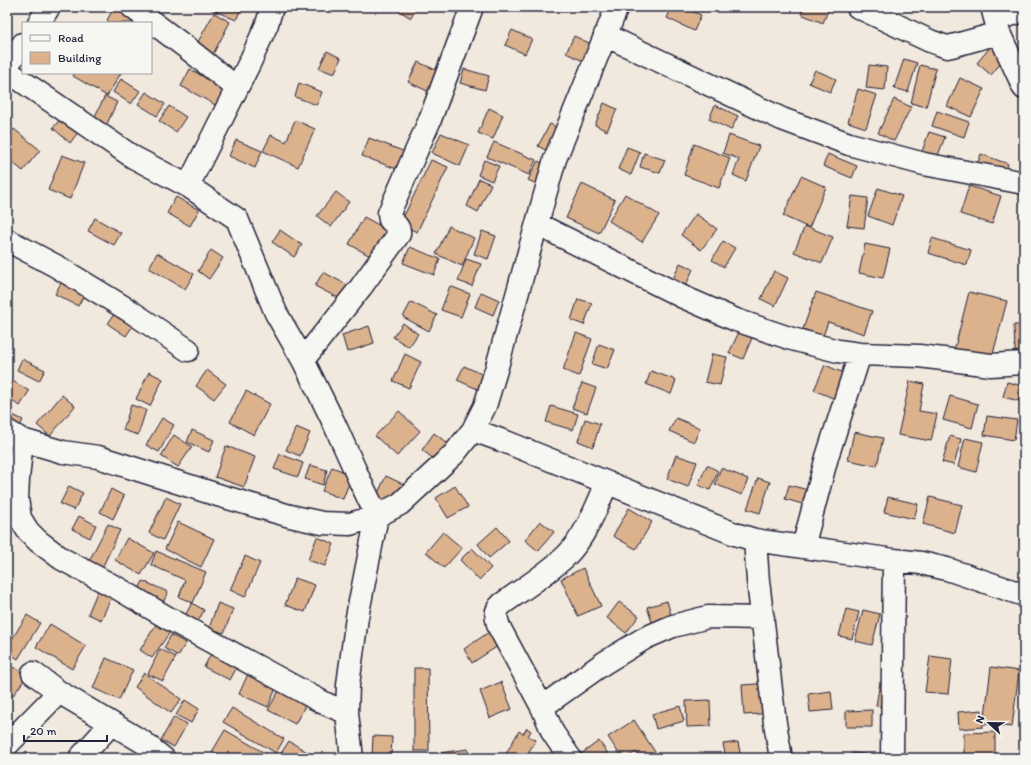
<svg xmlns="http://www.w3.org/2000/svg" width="1031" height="765" font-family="Itim,sans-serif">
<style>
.building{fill:#dcb28d;stroke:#22223b}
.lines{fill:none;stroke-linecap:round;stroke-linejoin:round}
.street-casing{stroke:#22223b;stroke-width:25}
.street{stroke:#f6f6f2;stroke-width:22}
</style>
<rect width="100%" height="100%" fill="#f1e8de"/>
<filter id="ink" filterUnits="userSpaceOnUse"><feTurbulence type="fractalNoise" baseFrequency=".025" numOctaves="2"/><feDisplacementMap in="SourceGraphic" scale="8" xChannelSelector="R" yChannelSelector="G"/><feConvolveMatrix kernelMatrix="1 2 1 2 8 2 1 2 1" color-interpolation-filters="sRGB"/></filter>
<g filter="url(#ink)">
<path class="building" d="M209,7h33l-6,13 -28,-12z
M393,7h24l-6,11z
M672,7h11l18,8 -7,16 -27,-13z
M804,7h22l3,1 -6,15 -22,-9z
M114,8l26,15h-29l-4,-3z
M214,13l16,9 -19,36 -17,-9z
M512,30l20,9 -7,15 -20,-9z
M574,36l26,12 -8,17 -26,-12z
M992,45l14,12 -15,18 -14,-12z
M327,51l14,7 -7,16 -15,-6z
M904,59l13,4 -9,29 -14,-4z
M418,62l27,12 -9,21 -28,-13z
M869,65l18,2 -2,23 -19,-2z
M920,65l16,4 -10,38 -15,-4z
M190,69l47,27 -9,16 -47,-26z
M464,69l25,7 -4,14 -25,-7z
M815,70l21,9 -6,13 -21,-9z
M75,73h46l-14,23 -34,-20z
M960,78l24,11 -13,28 -24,-11z
M121,79l19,12 -9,13 -18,-12z
M299,83l23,9 -5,13 -22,-8z
M858,89l19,6 -11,33 -18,-6z
M146,92l19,12 -8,12 -19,-12z
M105,96l12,6 -11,24 -13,-6z
M894,99l17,8 -17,34 -16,-8z
M604,103l13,6 -10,22 -12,-6z
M715,105l23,11 -7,14 -22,-11z
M169,106l17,11 -10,15 -17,-11z
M489,108l14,7 -10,24 -15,-6z
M937,111l32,11 -5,15 -32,-11z
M61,118l18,13 -9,12 -17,-15z
M295,120l20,9 -17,38 -35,-16 8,-16 15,7z
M550,124l12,6 -11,23 -13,-7z
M14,129l26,21 -17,21 -16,-13v-20z
M929,132l16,5 -10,26 -15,-6z
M441,133l28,12 -9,21 -28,-13z
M729,135l30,11 -13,35 -13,-6 6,-16 -16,-6z
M369,138l39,15 -6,18 -40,-15z
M236,140l26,11 -7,17 -26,-12z
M494,142l42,18 -7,15 -42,-18z
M694,144l36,14 -11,30 -35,-13z
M627,147l13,5 -9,23 -13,-6z
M644,153l21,7 -5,13 -20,-6z
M828,154l29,12 -5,12 -29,-12z
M981,154l27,10 -6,17 -27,-10z
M62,155l22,8 -14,36 -22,-9z
M431,160l17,7 -31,65 -17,-8z
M484,160l15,6 -7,15 -14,-6z
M538,161l13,7 -10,18 -13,-6z
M801,176l25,11 -17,41 -26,-12z
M479,179l12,5 -13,28 -11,-6z
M582,184l33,16 -16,33 -33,-15z
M969,186l32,10 -9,28 -32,-10z
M878,188l24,8 -10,29 -24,-9z
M336,192l13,10 -18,25 -14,-11z
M625,194l34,21 -17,27 -33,-21z
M852,196l16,2 -4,30 -17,-2z
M176,197l23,13 -9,16 -23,-13z
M696,214l21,15 -16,21 -20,-15z
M364,217l37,20 -15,28 -37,-21z
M95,218l26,15 -7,12 -26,-14z
M449,226l25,12 -12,28 -26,-12z
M805,226l28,11 -11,26 -28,-11z
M280,230l22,15 -8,12 -22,-15z
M482,231l14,5 -8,23 -14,-5z
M932,238l39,12 -4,15 -39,-12z
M723,241l12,7 -11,19 -12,-7z
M865,244l25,5 -7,29 -24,-5z
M410,247l30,12 -6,16 -31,-12z
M211,250l12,8 -14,21 -11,-8z
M157,253l37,21 -9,15 -36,-21z
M466,259l15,5 -9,22 -14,-5z
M680,263l13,6 -9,21 -13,-6z
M774,271l14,7 -13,28 -14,-7z
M323,272l28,15 -7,14 -29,-15z
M62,281l23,12 -7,13 -23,-12z
M450,286l20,8 -9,23 -20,-7z
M481,292l18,8 -6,15 -18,-8z
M816,292l56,19 -8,23 -36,-12 -5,14 -20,-7z
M969,292l38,9 -18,68 -37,-10z
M578,299l14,4 -8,22 -13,-5z
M411,302l26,13 -8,16 -26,-14z
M115,312l19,12 -8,12 -18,-12z
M403,323l15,11 -9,13 -16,-10z
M1014,325h10v27h-9z
M369,326l5,17 -27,9 -5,-17z
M739,332l13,6 -9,21 -14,-6z
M576,333l16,6 -13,37 -16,-6z
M599,344l16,6 -8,19 -15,-5z
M405,354l16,8 -12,26 -16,-7z
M712,354l15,3 -7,28 -15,-3z
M22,359l23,11 -6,11 -22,-11z
M825,365l28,12 -11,25 -28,-12z
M464,366l22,10 -6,14 -23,-10z
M207,370l19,14 -12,15 -18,-13z
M651,371l25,9 -5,14 -25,-10z
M149,372l14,7 -13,27 -14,-7z
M8,378l21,13 -9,15 -13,-8z
M910,381l14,3 -5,27 18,3 -6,27 -33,-6z
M1007,382l16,4 -4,15 -16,-4z
M582,383l14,5 -9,25 -15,-5z
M246,391l24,13 -16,31 -24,-13z
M62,395l13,11 -25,30 -13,-11z
M950,396l28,8 -6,24 -29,-8z
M131,405l15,5 -8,25 -15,-5z
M551,406l27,8 -5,16 -27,-8z
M399,411l21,20 -23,25 -22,-20z
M7,412l16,8 -6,12 -10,-5z
M987,416l30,4 -3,20 -30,-5z
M162,418l12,7 -15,27 -13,-7z
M676,418l24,10 -6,14 -25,-11z
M585,419l15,5 -7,23 -15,-6z
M296,427l14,6 -10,23 -14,-6z
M192,430l22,10 -5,12 -22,-10z
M854,432l29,6 -6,28 -29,-6z
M434,433l21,16 -12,17 -21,-16z
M174,435l18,12 -14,20 -17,-11z
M950,436l11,3 -7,26 -12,-3z
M965,438l18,4 -7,30 -18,-5z
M226,446l29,11 -11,30 -29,-10z
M280,454l23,9 -5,14 -24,-8z
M676,455l21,7 -9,25 -21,-8z
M310,465l17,5 -4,15 -18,-6z
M707,465l11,6 -8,19 -12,-5z
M332,467l20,8 -9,24 -21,-8z
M721,468l27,11 -6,16 -27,-11z
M386,476l19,9 -10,21 -19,-9z
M758,478l12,4 -10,31 -13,-4z
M789,485l23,6 -3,15 -24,-7z
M69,486l14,7 -9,17 -14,-6z
M455,486l13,21 -20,11 -12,-20z
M111,489l13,7 -11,23 -13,-7z
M166,497l14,7 -17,36 -14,-7z
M888,497l30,7 -4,15 -30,-7z
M930,497l32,8 -7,28 -32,-9z
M629,508l23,14 -16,27 -23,-13z
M79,516l17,9 -6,13 -18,-9z
M540,521l14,11 -16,19 -13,-11z
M178,522l36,17 -13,28 -36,-18z
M108,524l12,6 -18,38 -13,-7z
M497,527l12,14 -20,17 -11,-14z
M443,532l19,16 -18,20 -18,-16z
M317,537l17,7 -9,22 -17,-6z
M127,538l27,15 -13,22 -26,-15z
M472,548l19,20 -12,12 -19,-20z
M156,551l50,21 -13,31 -14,-6 6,-17 -34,-15z
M245,556l15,7 -15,34 -15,-7z
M583,568l18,38 -23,10 -17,-37z
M295,578l20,7 -10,27 -20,-7z
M143,581l25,11 -7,15 -25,-12z
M98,590l14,6 -11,24 -13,-6z
M667,601l7,24 -19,6 -8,-24z
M619,602l20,14 -13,17 -19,-15z
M192,603l12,7 -8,16 -13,-7z
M218,603l15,6 -9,24 -15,-5z
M846,609l13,3 -7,27 -13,-3z
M863,610l17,4 -8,31 -17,-4z
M27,615l13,8 -22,36 -11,-7v-5z
M157,623l13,9 -18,26 -12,-8z
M50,624l36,22 -14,23 -36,-22z
M495,628l9,14 -32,21 -8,-14z
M171,635l15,8 -8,13 -14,-8z
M160,649l16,8 -13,24 -15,-7z
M212,652l26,13 -8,15 -26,-13z
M930,656l22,3 -4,35 -23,-2z
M106,658l27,12 -14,30 -26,-12z
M14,667l13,9 -20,28v-27z
M991,667l28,4 -7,56 -28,-3z
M414,668h14l1,83h-15z
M144,673l37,26 -10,14 -36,-26z
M248,674l29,12 -9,21 -29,-13z
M501,682l11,27 -22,9 -10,-27z
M880,682l13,2 -4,24 -13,-2z
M771,683l2,30 -29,2 -2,-30z
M280,689l26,15 -11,20 -27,-14z
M831,691l2,19 -23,2 -2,-18z
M185,700l14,9 -8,14 -15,-8z
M710,700l1,26 -24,1 -1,-26z
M680,706l4,15 -28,8 -4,-15z
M232,708l52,31 -8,14 -53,-31z
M872,710v17h-26v-16z
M982,710l1,17 -24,2 -1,-17z
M7,716l8,7 -8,10z
M174,717l13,7 -13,23 -13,-7z
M634,720l25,38h-20l-3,-6 -10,6h-4l-14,-21z
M527,728l4,3 -3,5 8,4 -11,18 -21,-1 15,-26 4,3z
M225,730l45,26 -1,2h-46l-11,-6z
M995,732v26h-31v-25z
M373,736l19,1 -1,20 -19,-1z
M289,741l28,17h-39z
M599,741l12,17h-27l-3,-4z
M738,742l3,16h-15l-3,-14z
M468,749l2,9h-30l-1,-5z
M26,751l9,7h-15z
M852,753l20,2v3h-20z"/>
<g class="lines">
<g class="street-casing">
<path id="street" d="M132,7l55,41 50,40
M858,7l72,34 17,6 5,-1 47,-13
M992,7l7,26 25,55
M996,19l28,-8
M39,23l10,-16
M605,35l177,84 67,25 75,20 100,19
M7,65l16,-21
M7,71l126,86 55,29 49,33 39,94 27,47 31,63 26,58 17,35 -20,101 -9,68 -1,28 5,45
M188,186l62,-124 17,-38 5,-17
M537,224l146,73 53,23 56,19 46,12 22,3 59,2 72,9 33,-2
M7,240l49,26 74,45 58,39
M303,360l58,-73 38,-53c1,-7 -4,-10 -9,-14l-1,-7 40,-91 43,-115
M473,430l12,-24 11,-36 59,-211 62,-152
M7,431l15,9 41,12 35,5 123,39 69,20 32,7 28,1 27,-8 23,-12 54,-50 19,-24 33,12 229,92 20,6 139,20 27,3 26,6 77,26
M22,440l-4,39 -1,20 3,19 8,13 10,10 24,18 57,30 49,29 156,85 23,10
M755,540l3,41 17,142 6,35
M803,547l24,-90 33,-103
M33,673l26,19 84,50 20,16
M542,707l62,-44 41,-25 28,-12 35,-9 55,1
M7,745l52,-53
M80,758l31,-34
M570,758l-17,-25 -11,-26 -43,-80c-3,-9 -5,-16 3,-23 21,-15 45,-30 64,-48 20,-20 30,-48 41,-73
M892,758l2,-198"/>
</g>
<use href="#street" class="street"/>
</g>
</g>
<rect width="1031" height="765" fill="none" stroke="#f6f6f2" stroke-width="24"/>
<rect x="12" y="12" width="1007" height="741" fill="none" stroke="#22223b" stroke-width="1.5" filter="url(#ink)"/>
<rect x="22" y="22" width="130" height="52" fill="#f6f6f2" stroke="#a1a1a9"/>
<rect x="30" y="35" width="20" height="6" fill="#f6f6f2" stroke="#a1a1a9"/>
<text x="58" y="42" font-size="12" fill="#22223b">Road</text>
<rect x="30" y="52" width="20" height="12" fill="#dcb28d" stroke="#a1a1a9"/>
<text x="58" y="62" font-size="12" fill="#22223b">Building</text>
<g transform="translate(989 723) rotate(292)" stroke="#f6f6f2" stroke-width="3" paint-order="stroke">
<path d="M0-3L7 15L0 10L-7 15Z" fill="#22223b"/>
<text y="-6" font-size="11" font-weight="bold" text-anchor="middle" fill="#22223b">N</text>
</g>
<path d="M24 735v6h83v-6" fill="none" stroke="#22223b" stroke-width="2"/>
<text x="30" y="735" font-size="12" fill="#22223b" stroke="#f6f6f2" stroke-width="3" paint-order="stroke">20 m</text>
</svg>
